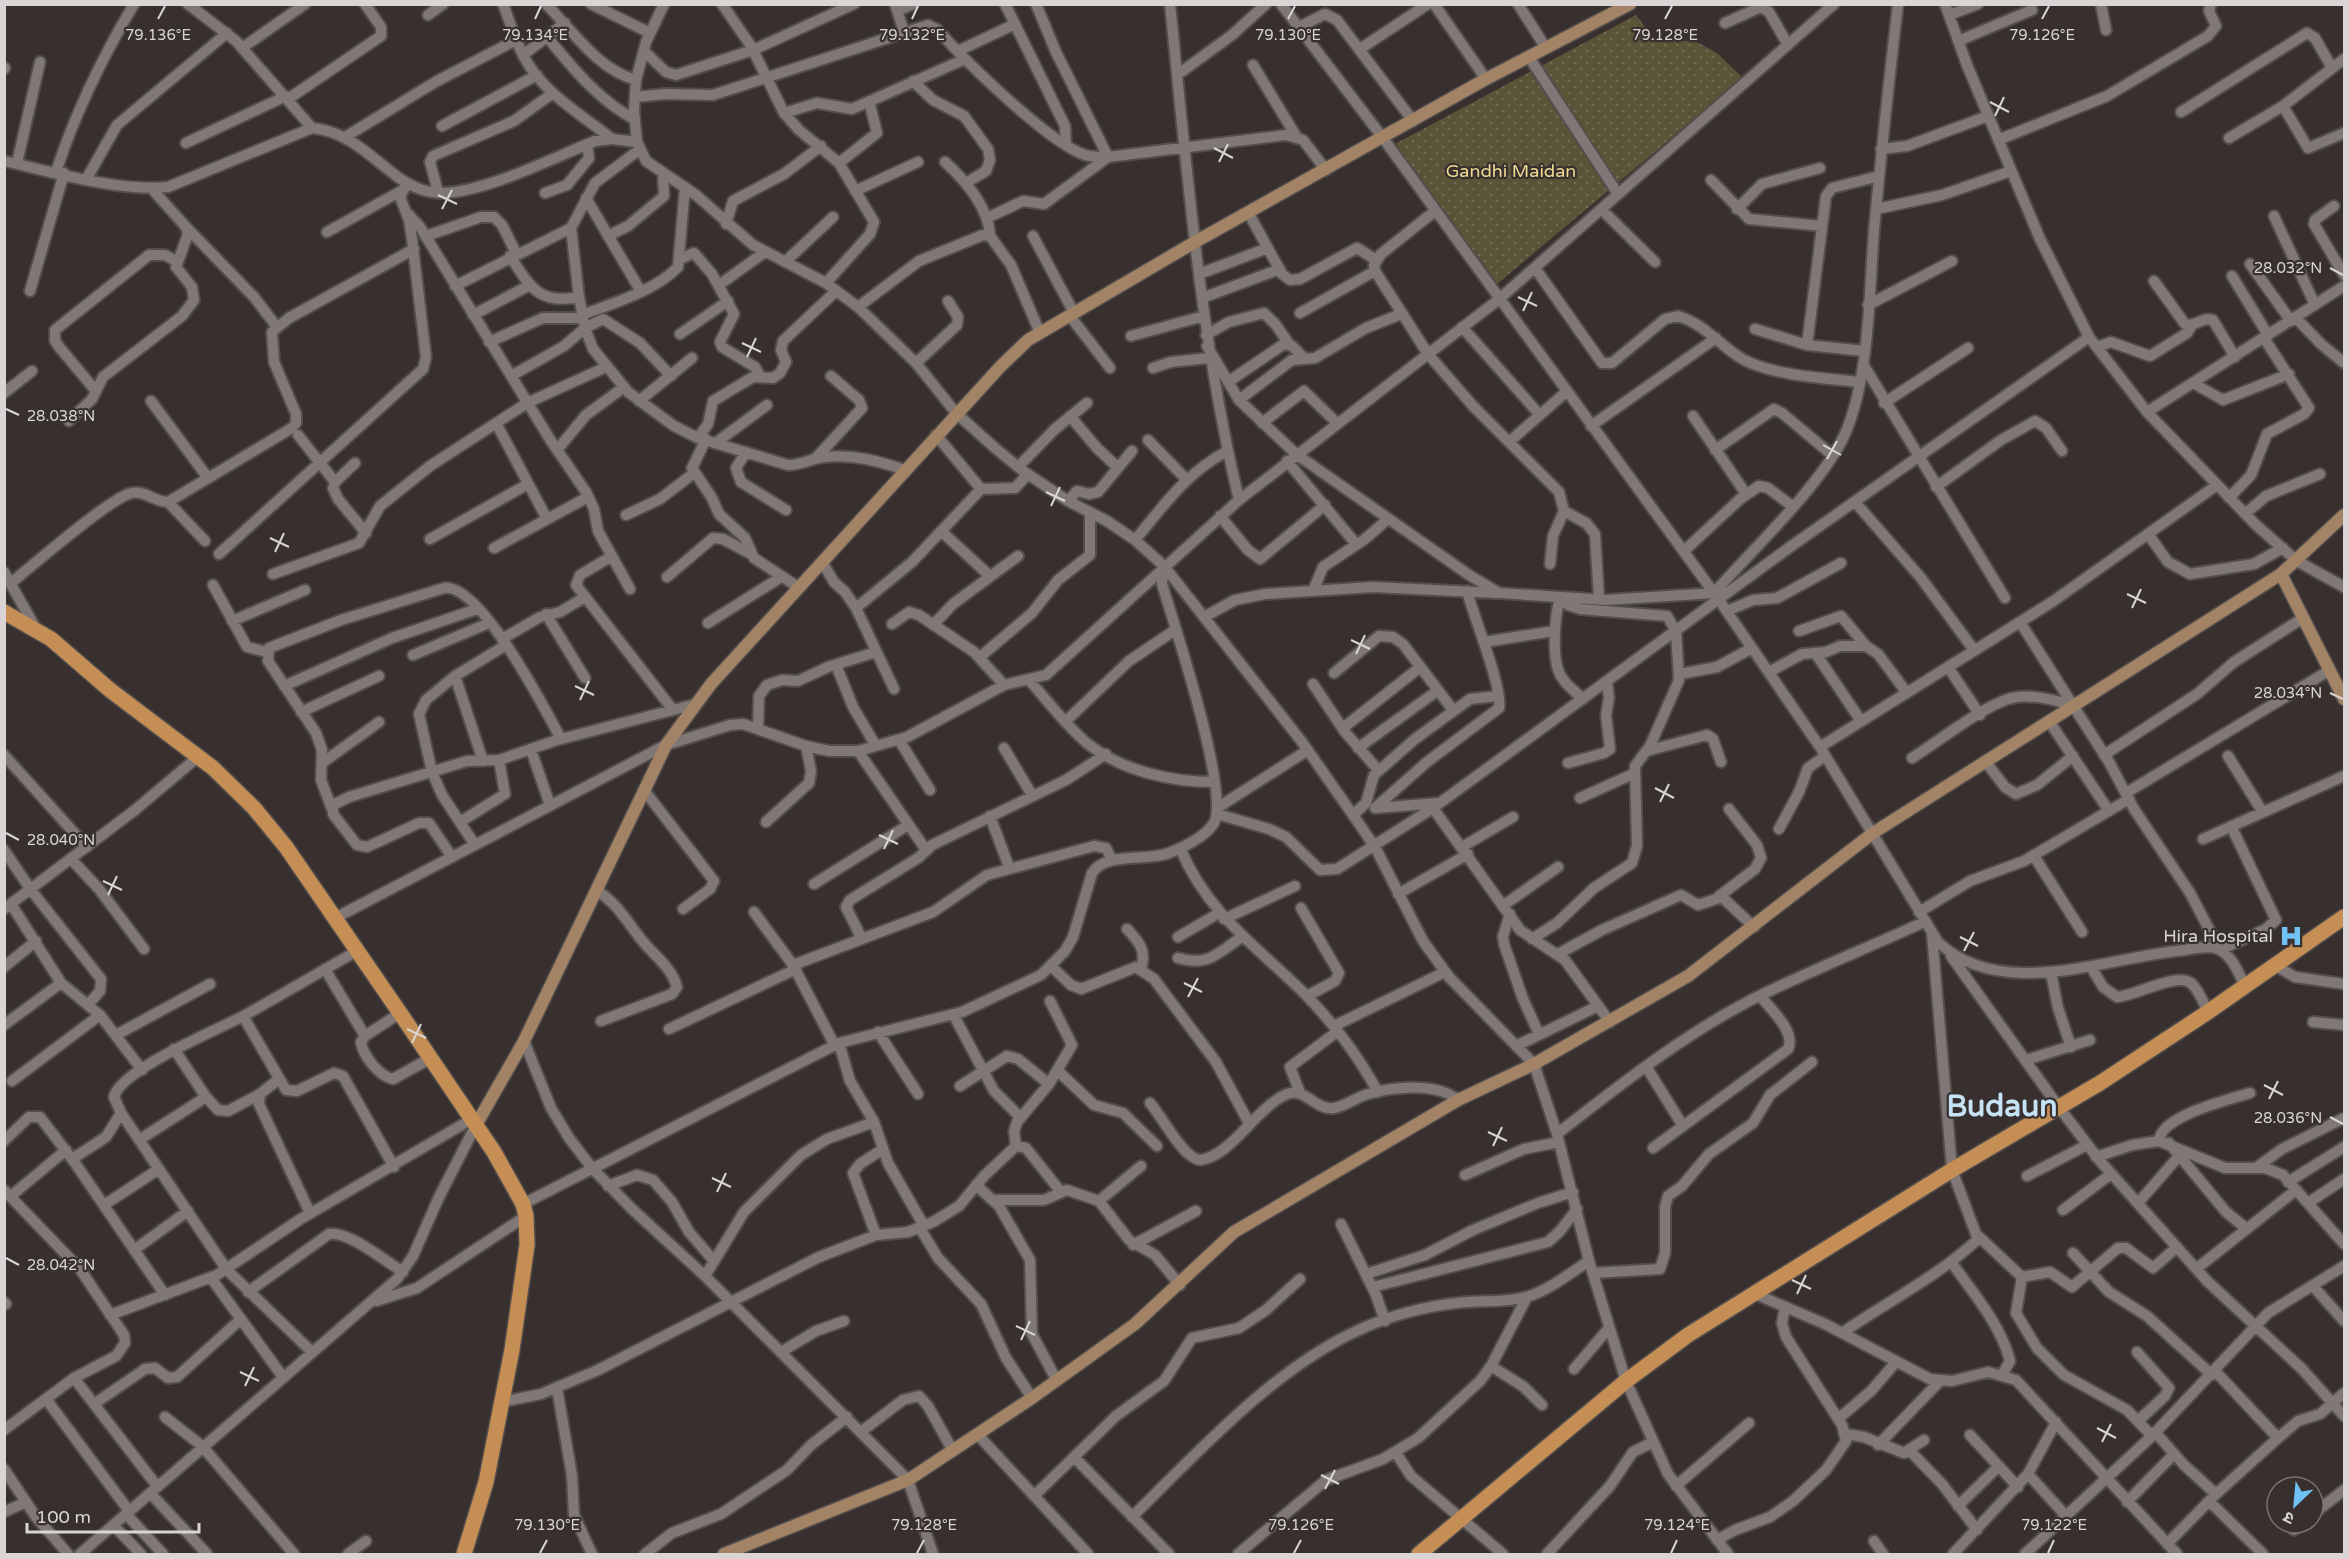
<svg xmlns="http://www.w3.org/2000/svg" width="2349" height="1559" font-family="'Varela Round','Noto Sans Devanagari',sans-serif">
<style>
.park{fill:url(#park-dots)}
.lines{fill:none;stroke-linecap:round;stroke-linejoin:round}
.street-casing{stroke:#534d4b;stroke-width:14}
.secondary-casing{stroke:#534d4b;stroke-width:15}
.primary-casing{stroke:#534d4b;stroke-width:18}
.street{stroke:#807876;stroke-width:10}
.secondary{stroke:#a28366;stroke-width:12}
.primary{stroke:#c58e55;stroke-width:15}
.ticks{fill:none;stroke:#dad5d4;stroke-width:2}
.labels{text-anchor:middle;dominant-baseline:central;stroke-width:4.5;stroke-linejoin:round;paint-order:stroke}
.park-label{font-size:18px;fill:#eeda91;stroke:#37302e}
.poi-label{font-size:18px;fill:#dad5d4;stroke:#37302e;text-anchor:end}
.town-label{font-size:30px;font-weight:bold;fill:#c6e3f6;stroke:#37302e}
.ticks-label{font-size:15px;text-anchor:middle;fill:#dad5d4;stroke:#37302e;stroke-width:4.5;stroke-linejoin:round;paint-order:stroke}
</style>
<defs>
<pattern id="park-dots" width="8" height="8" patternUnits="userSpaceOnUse" patternTransform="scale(1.5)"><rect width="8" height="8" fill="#5b5338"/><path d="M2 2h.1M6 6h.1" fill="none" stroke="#726b54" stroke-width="1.8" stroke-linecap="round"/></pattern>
</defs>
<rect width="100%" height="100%" fill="#37302e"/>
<path class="park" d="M1636,15l20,26h39l22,12 26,25 -246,206 -102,-140z"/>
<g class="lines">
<g class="street-casing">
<path id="street" d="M188,4l48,37 76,87
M503,4c7,18 12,36 21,53 19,36 57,57 88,82
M546,4c27,27 52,66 90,76
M591,4l59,29
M722,4l29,42 33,67 15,17 40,33 35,59 -4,12 -44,49
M895,4l9,28
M1005,4l60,122 1,19
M1170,4c17,167 30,333 69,496
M1281,4l102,134 336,462 101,147 118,195c62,59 165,17 239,9 12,-1 30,-7 41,-2 14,6 21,25 27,37
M1434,4l52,75
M1518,4l28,44
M1945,4l22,61 73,174 49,98 58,75 109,113 41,36 47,26
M2101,4l5,26
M897,11l16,-7
M428,15l15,-11
M1949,15l29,-11
M1725,23l36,-16 8,5 19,33
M1299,27l26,-13 12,6 76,101
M547,37c26,31 51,63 87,82
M1958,41l74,-31
M242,48l63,-44
M1360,49l68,-45
M644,51l22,21 10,3 77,-25 101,-46
M958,51l57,-27
M523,55l42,-32
M1529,57l89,137
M1253,65l43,71
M4,69l1,-1
M1177,75l55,-40 34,-31
M913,81l20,19 31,16 24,33 2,11 -4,11 -20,12
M635,97l30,-3 48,1 215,-70 10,5c27,31 111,113 147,125 7,2 15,2 23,2l178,-22 17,5 23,30
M288,99l93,-63v-9l-16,-23
M2283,106l25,42 36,-15
M2181,112l126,-79 8,5 17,30
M784,113l33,-10 35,6 113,-50
M442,126l95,-51
M345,137l92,-56 79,-41
M2229,138l54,-32 61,-47
M1998,140l109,-44 101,-60 8,-10 -7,-15 2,-7
M186,143l100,-47
M1881,149l26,-3 81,-30
M639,150l-44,33 -24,45 8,69 6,31 8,21 35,43 46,34 24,12 90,27c14,0 24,-7 37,-8 29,-3 53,4 80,13
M4,161c48,11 115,31 164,26l144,-59c36,3 60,30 87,50 13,9 27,15 43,15 44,-1 111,-35 153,-52l17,-2 25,3
M945,162c20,18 44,46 45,74
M17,163l23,-101
M839,163l38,-30 -8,-32
M56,172c19,-59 46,-114 78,-168
M87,178l30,-53 110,-92
M1711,180l38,39 73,7
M855,191l63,-29
M438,192l-8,-30 3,-6 81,-35 39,-28
M545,193l22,-8 22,-27 -2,-14
M586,198l54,92
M2334,206l-19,14 -1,4 30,51
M1601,209l54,53
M1737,209l25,-25 58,-16
M1876,209l66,-14 69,-24
M1435,211l-54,43 -7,11 1,6 53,83 45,52 86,86 5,19 22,12 9,11 4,65
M408,214l12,13 131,214 35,51 8,17 4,22 32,58
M1249,214l33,60 8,6 10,-1 57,-31 19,12
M2274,216l41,89
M987,218l36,-17 21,3 64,-47 -52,-105 -20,-48
M726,224l7,-23 51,-27 37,-28
M186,227l68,70 23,30
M327,232l74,-41
M426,236l55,-19h13l8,8 14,28
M608,236l20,-10 36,-30 -1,-22
M1033,236l41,77
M510,256c20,31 29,49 69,41
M680,259l14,-6 18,21 22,40 -14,28 2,5 33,20 5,9
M785,262l48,-45
M2250,264l41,57
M1535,268l67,95h10l53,-44 13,-3c27,8 43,31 66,44 32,16 80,18 115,22
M1199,274l69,-26
M2232,276l36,59
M2154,281l31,43c10,4 17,-8 28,-4l22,37
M719,285l46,-33
M455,286l116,-58
M30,291l34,-118
M1202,298l78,-29
M1868,305l84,-44
M858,307l61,-46 64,-26 7,1 21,29 29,68
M1300,313l75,-42
M473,315l57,-30
M582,315c31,-12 73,-24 96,-48l7,-80
M1070,316l40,52
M2296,318l25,26 23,19
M1462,327l77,87
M1755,329l52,16 57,6
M680,334l48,-33
M1206,335l23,-13 35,-9 12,12 13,19
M1131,336l73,-20
M489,342l54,-24h40
M1807,345l19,-149 6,-8 47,-12
M1207,346l32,54 57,54 173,121 30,18 107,7 108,-7c39,-44 98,-99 126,-149 30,-55 29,-151 34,-214 7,-75 15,-150 24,-226
M2097,347l14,-5 39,14 37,-23 5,-8
M916,363l41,-38 1,-8 -10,-16
M1863,364l142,234
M1153,368l18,-6 38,-4
M511,376l53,-30 21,-18 18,-9 37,24 31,33
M1228,382l56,-38 8,2 11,11
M2193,383l30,17 66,-26
M96,391l-36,-43 -5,-7v-11l94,-75h16l11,6
M4,393l28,-22
M1239,400l53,-40 23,-2 51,-30 35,-14
M151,401l57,77
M639,401l53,-43
M1884,403l84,-55
M2147,412l197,-126
M1070,416l27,32 19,18
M1693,416l53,78
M69,421l23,-22 11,-22 79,-61 12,-16 -2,-13 -16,-20 12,-33 -2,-7 -34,-38
M496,423l51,96
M1262,423l42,-32 33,32
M1591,426l125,-88
M298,435l37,47
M936,435l45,54
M698,438l10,-14 5,-23 40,-24 20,1 7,-5 6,-11 -5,-12 2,-9 53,-50
M706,439l-14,29 20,30 7,16 26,24 9,20 44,29
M1148,440l38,39
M717,442l50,-37
M1509,442l57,-50
M557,450l29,-35 38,-28
M1715,450l59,-41 8,4 50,42
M746,452l-10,16 5,14 45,28
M815,459l47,-51 -3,-8 -28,-24
M1287,461l69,83
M355,463l-20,19 -2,6 5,11 28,34
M1018,467l37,-38 32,-26
M1936,487l65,-47 34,-19 11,7 16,23
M2229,498l22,-23 16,-41 37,-20 5,-6 -45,-70
M1068,501l9,-10 12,3 9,-2 34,-41
M168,502l37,39
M1855,502l66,76 53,72
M2245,514l21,-18 54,-22
M626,515l34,-16 34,-26
M1220,516l28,34 12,9 65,-54
M941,531l49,45
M2148,534l20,28 22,12 64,-10 29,-16
M430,539l98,-55
M1135,540c31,-37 49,-65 92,-89
M494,548l94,-51
M1684,551l56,-52 19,-13 9,2 24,18
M219,554l204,-185 3,-12 -14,-118 -3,-19 -9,-23 7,-14
M612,556l-32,19 -4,10 97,125
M822,562l12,20 11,10 11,16 38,81
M1550,564l3,-28 11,-25
M1164,566l138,176 51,73 22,32 48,94 26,36 85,87 23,70 32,127 37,120 42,93 60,80
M4,572l31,55
M273,574l86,-31 21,-37 50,-40 97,-63 79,-36
M667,577l46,-39 10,1 28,15
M11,583c21,-17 101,-87 121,-90 12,-3 23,9 36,9l124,-74 4,-5v-9l-22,-52 -2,-30 17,-14 125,-69
M213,585l34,62 20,5
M1313,591l10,-24 42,-28 23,-20
M1560,597c-5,18 -10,67 3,82 5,8 14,14 20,20
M856,608l56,-46 69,-73 34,-1 13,-14
M1727,611l26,-11 24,-2 64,-35
M546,614l39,64
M1204,617l31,-17 30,-6 108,-7 123,6
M232,621l73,-31
M2020,622l89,140 25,47 56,84 30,57 46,-21 10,-9 -45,-94
M708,623l73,-46
M892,624l17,-12 10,3 55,37 30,33
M933,625l20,-21 65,-48
M1799,631l42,-15 25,30
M502,639l38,-22 20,-5 25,-15
M1484,642l70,-11
M1816,654l45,67
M413,655l76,-32
M980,657l52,-44 26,-33 32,-25v-43
M836,665l17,42 23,39
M1948,667l32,48
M1769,672l33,-18 24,-2 14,-6h26l12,8 29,39
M1334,673l45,-37 14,1 10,7 50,66
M1680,674l37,-7 35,-19
M455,676l28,85
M1029,680c19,21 37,46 59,64 34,27 84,38 126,38
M1313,684l32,48 34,39
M284,686l108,-48 85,-29
M301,712l78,-36
M1066,721l63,-60 46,-31
M2049,721l60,90
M1343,728l76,-60
M758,729l1,-33 8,-11 15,-5 16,1 30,-14 48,-15
M899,740l31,50
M1820,747l232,-145 165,-117
M1004,748l28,47
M1358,748l79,-57
M531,750l19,55
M858,751l68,99
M1646,751l61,-16 6,4 8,23
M4,755l83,92
M2104,755l93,-61 37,-32 69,-44
M2228,756l34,55
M1912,758c27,-17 67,-49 96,-59 19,-6 46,0 64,7
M1985,761l20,26 11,7 21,-9 36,-29
M322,763l57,-41
M1568,763l36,-10 6,-4 -4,-34 3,-17 -2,-16
M644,790l70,91 -4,8 -27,20
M2126,793l204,-123
M1580,798l55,-25
M1217,808l91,-58
M1375,808l52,-46 72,-54c4,-20 -26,-93 -32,-117
M1376,808l62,-5
M1433,808l87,122 45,30 45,62
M332,809l-11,-29 1,-30 -6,-17 -48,-72 1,-13 72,-28 103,-32c36,-5 101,121 117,151
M1217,814l52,15 17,8 34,33 17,-1 96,-61 357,-261 299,-210
M1353,815l13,-12 8,-28 41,-36 55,-40 28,-3
M990,816l19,51
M460,822l45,-28 -6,-34
M766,822l43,-39 2,-12 -5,-25
M1779,829l20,-37 9,-24 17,-12
M2203,839l141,-63
M475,845l-33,-50 -10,-23 -13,-58 7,-14 29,-24 51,-31
M1462,847l51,-30
M1180,848c28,66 75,97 124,145 31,32 52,60 74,99
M4,850l27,40 70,89 -1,12 -12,14
M2034,856l48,76
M452,857l-23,-34h-10l-52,24 -10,-2 -24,-31v-9l16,-8 118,-36 32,-1 58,-20 139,-36
M71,859l28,30 45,60
M814,884l94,-59
M596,890c21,13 30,30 44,48 13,17 31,28 37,49l-5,7 -71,27
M1398,894l70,-40
M1718,897l37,-28 6,-11 -4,-13 -28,-36
M11,904l50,79 39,32 42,55
M1504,905l54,-38
M1301,908l38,65 -4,8 -28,15
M4,909l131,-99 64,-54
M754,912l39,53 42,81
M1919,912l51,-31 54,-20 105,-62
M1510,914l-7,22 1,8 19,55 16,35
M335,918l331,-173 64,-20 13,-1 63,22 23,5h29l49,-14 97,-52 42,-10 193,-175 259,-200 336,-296
M1224,919l71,-33
M1127,929c12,13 20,21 14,40
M1932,934l20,236 24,64 46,43 -6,36 21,35 27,27 63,35 25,26
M1178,937l41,-24
M862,939l-16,-32 4,-7 68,-42 14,-13 134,-65 40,-26
M1532,939l25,-16 37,-35 38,-25 5,-17 -2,-80 15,-20 29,-66 -3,-49 -9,-15 -87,-7 -12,-4 -8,-8
M1558,954l44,-24 79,-35 17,10 24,-8 32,30
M1951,956l107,150 42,55 107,120 95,88 42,47
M1178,958c31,9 39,-5 64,-21
M793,965l140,-53 54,-37 107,-29 12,2 6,12
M2274,965l21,12 49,7
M1051,966l20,19 10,4 55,-22 18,12 62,83 33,61
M4,967l32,-26
M2091,967l12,20 14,10c18,-1 60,-25 74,-14 8,7 13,21 17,29
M325,969l40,67
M2051,973l7,35 13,39
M400,1013l-35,23 -4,6c2,14 18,34 32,37l38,-21
M953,1014l41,77 27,27
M243,1016l43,74 11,1 37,-18 9,3 51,91
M2313,1022l31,3
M4,1025l57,-42
M1334,1026l111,-54
M669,1029l127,-60
M878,1032l40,62
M116,1035l94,-51
M524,1041l27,67 18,30 23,30 40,41 73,67 203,204 25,74
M839,1043l11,38 24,41 14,41 36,63
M1516,1046l82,-40
M174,1049l32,48 12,13 10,1 32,-17
M2026,1060l64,-20
M1647,1068l36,58
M1057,1070l37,35 29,8 34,33
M279,1079l-19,15 -1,10 51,109
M12,1081l88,-66
M960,1086l47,-30 11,3 31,25
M1300,1093l-10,-26 48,-36
M1150,1103c13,15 33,55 50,57 32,-4 55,-52 87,-66 18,-7 29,17 47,14 12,-2 23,-11 34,-14 25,-7 69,-12 90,6
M1557,1134c64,-50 135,-106 208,-141 52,-25 107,-47 159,-71
M139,1140l67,-43
M4,1141l25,-24h11l35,46 90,132
M2159,1141c1,-25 69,-41 91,-48
M2169,1143l57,69 21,17
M1016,1146l-2,-14 3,-10 32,-38 23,-39 -22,-44
M1653,1148l135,-99c8,-17 -17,-40 -28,-53
M2096,1157l36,-12 27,-4 66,27h40l18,7 61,69
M72,1159l34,-22 15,-24
M2257,1167l25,-18 62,-31
M1465,1175l59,-26 35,-7
M2027,1176l60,-31
M2288,1182l56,-35
M976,1185l23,21 31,54 2,74 25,47
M608,1186l29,-11 16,5 19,22 17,30 25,29
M4,1190l76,79 44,66 1,8 -9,13 -42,22 -70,52
M11,1196l55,-46
M993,1200h51l23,-10 32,11 30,39 26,15 25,30
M1099,1201l42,-35
M2138,1203l41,-47
M2308,1203l36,-24
M523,1204l316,-161 123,-31 79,-37 24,-24 8,-14 19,-64c15,-22 54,-11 77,-20 15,-6 36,-16 45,-30 16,-31 -40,-199 -52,-239l2,-18 -29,-26 -28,-19 -39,-20 -45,-30 -28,-23 -39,-35 -40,-50 -58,-56 -32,-24 -73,-38 -57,-50 -50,-34 -9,-19 -3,-31 2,-31 10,-38 18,-38
M104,1205l55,-36
M2063,1210l48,-36
M1341,1224l35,71 9,26
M920,1228l18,30 43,46 25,54 26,40
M876,1235l-23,-62 7,-9 23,-15
M1133,1245l63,-34
M134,1250l54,-39
M2073,1253l36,39 38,24 65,59
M1952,1263c21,30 49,62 58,98l-8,14
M2196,1269l100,-79
M1593,1273l67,-4 5,-16v-46l3,-11 14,-10 27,-32 44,-31 17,-28 42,-33
M1366,1274l59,-19 48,-25 65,-27 35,-11
M705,1276l39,-64 57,-57 26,-16 47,-17
M2022,1277l28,-5 22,15 46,-39h8l27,20 24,-21
M211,1278l72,99
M2313,1286l31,35
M1373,1287l175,-45 12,-11 17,-22
M248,1292l81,-58c20,-3 56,27 74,38
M1753,1293l72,31 105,55 22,2 36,-9 28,8 161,174
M376,1301l41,-13 109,-72
M4,1302l2,2
M110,1315l107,-40 82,-55 173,-101
M1842,1333c46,-32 97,-57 137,-95
M312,1352l-85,-82 -106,-157 -7,-16c7,-28 104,-67 131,-82 38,-21 75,-43 112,-64
M781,1352l35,-21 28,-10
M2137,1352l32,36 -4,8 -27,25
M1491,1366l33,21 18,18
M1574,1369l34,-40
M2215,1371l63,67
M74,1378l83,108
M557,1388l15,88 2,39 18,39
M46,1399l83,112
M501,1402l40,-8 57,-24 221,-113 57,-22 32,-3 25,-10 26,-16 25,-30 32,-30 10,2 35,44
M94,1404l51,-35 10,-1 13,10 9,-1 64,-58
M165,1417l37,29 92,108
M1838,1419l33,-28 25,-29
M862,1431l41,-31 16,-4 9,10 25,45
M2155,1432l29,33 32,29
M1846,1434l18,3 40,16 20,-13
M978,1435l110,119
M1970,1435l48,52
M1878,1445l61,-63
M1910,1451l32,33 35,46
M1396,1453l15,23 92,78
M1074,1457l95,97
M4,1469l32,48 32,37
M2028,1474l38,42
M1676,1486l73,-63
M150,1493l57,61
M1034,1496l82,-80 48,-35 28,-43 47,-10 27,-18 34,-31
M2209,1501l54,53
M2127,1502l47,-48
M1958,1506l41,-40
M4,1512l22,-10
M126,1514l37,40
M2313,1514l31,-24
M1132,1517c66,-65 143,-150 229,-188 28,-13 65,-23 96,-26 23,-3 47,0 69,-6 22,-6 44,-24 63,-36
M113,1525l28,29
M2294,1530l8,-7
M1717,1540l18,-10 35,-13 23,-16 33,-31 20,-29 -4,-16 -56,-88 -4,-14 3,-16
M1874,1541l9,13
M2167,1544l49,-50 62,-56 20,-17 22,-7 24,-21
M80,1554l317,-275 16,-23 26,-59 37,-72
M348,1554l18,-13
M645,1554l27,-21 49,-19 66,-44 24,-25 36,-28
M1238,1554l88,-74 57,-21 35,-21 62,-57 11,-15 36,-69
M1547,1554l63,-68 23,-34 20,-10
M1953,1554l75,-80 28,-52
M2025,1554l127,-118 116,-123 76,-47"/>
</g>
<g class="secondary-casing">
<path id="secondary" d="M2281,574l63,125
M476,1125l48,-84 142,-296 45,-61 289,-317 28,-27 167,-98 291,-163 144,-75
M724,1554l184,-74 124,-82 103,-74 99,-92 224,-132 76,-36 154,-88 185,-143 408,-259 63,-59"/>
</g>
<g class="primary-casing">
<path id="primary" d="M4,612l47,27 59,51 103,78 41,40 32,39 114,166 94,139 29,52 3,12 1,29 -15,105 -26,132 -22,72
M1419,1554l207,-173 62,-46 264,-165 148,-87 108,-71 136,-95"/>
</g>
<use href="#street" class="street"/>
<use href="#secondary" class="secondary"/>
<use href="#primary" class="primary"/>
</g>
<path class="ticks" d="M158,19l7,-13M535,19l6,-13M912,19l6,-13M1288,19l7,-13M1665,19l7,-13M2042,19l7,-13M1990,102l19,10M1995,116l9,-19M1214,148l19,10M1219,162l9,-18M438,195l19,9M442,209l10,-19M2330,268l13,7M1518,297l19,9M1523,311l9,-19M742,343l19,9M747,357l9,-19M6,409l13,6M1823,445l18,10M1827,459l10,-18M1046,492l19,9M1051,506l9,-19M270,538l19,9M275,552l9,-19M2127,594l19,9M2132,608l9,-19M1351,640l19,9M1356,654l9,-19M575,686l19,9M2330,693l13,6M580,700l9,-19M1655,788l19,10M1660,802l9,-18M6,833l13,7M879,835l19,9M884,849l9,-19M103,881l19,9M108,895l9,-19M1960,937l18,9M1964,951l10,-19M1184,983l18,9M1188,997l10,-19M407,1029l19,9M412,1043l9,-19M2264,1085l19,10M2269,1099l9,-18M2330,1117l13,7M1488,1132l19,9M1493,1146l9,-19M712,1178l19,9M717,1192l9,-19M6,1258l13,7M1792,1280l19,9M1797,1294l9,-19M1016,1326l19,9M1021,1340l9,-19M240,1372l19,9M245,1386l9,-19M2097,1428l19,10M2102,1442l9,-18M1321,1475l18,9M1325,1489l10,-19M540,1553l7,-13M917,1553l7,-13M1294,1553l7,-13M1671,1553l6,-13M2048,1553l6,-13"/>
<defs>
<g id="hospital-bare" transform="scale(1.8)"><path d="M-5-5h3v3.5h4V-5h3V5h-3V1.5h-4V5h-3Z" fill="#70c1f4" stroke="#37302e" stroke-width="2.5" paint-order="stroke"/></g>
</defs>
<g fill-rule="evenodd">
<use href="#hospital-bare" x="2291" y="936"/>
</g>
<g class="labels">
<g class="park-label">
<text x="1511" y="171">Gandhi Maidan</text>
</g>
<g class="poi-label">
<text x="2273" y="936">Hira Hospital</text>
</g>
<g class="town-label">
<text x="2002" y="1106">Budaun</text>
</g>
</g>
<g class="ticks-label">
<text x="158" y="40">79.136°E</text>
<text x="535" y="40">79.134°E</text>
<text x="912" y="40">79.132°E</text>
<text x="1288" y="40">79.130°E</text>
<text x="1665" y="40">79.128°E</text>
<text x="2042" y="40">79.126°E</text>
<text x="2288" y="273">28.032°N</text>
<text x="61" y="421">28.038°N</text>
<text x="2288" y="698">28.034°N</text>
<text x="61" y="845">28.040°N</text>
<text x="2288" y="1123">28.036°N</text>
<text x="61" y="1270">28.042°N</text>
<text x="547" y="1530">79.130°E</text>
<text x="924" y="1530">79.128°E</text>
<text x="1301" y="1530">79.126°E</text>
<text x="1677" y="1530">79.124°E</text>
<text x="2054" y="1530">79.122°E</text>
</g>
<rect width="2349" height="1559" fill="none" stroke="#dad5d4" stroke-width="12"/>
<g transform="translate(2295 1505) rotate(206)"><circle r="28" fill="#37302e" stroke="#787270" stroke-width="1.5"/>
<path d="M0-4.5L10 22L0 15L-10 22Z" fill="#70c1f4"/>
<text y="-9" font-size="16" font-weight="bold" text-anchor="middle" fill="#dad5d4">उ</text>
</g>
<path d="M27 1523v9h172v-9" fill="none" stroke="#dad5d4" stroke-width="3"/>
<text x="36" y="1523" font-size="18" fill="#dad5d4" stroke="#37302e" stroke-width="4.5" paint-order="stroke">100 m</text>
</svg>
